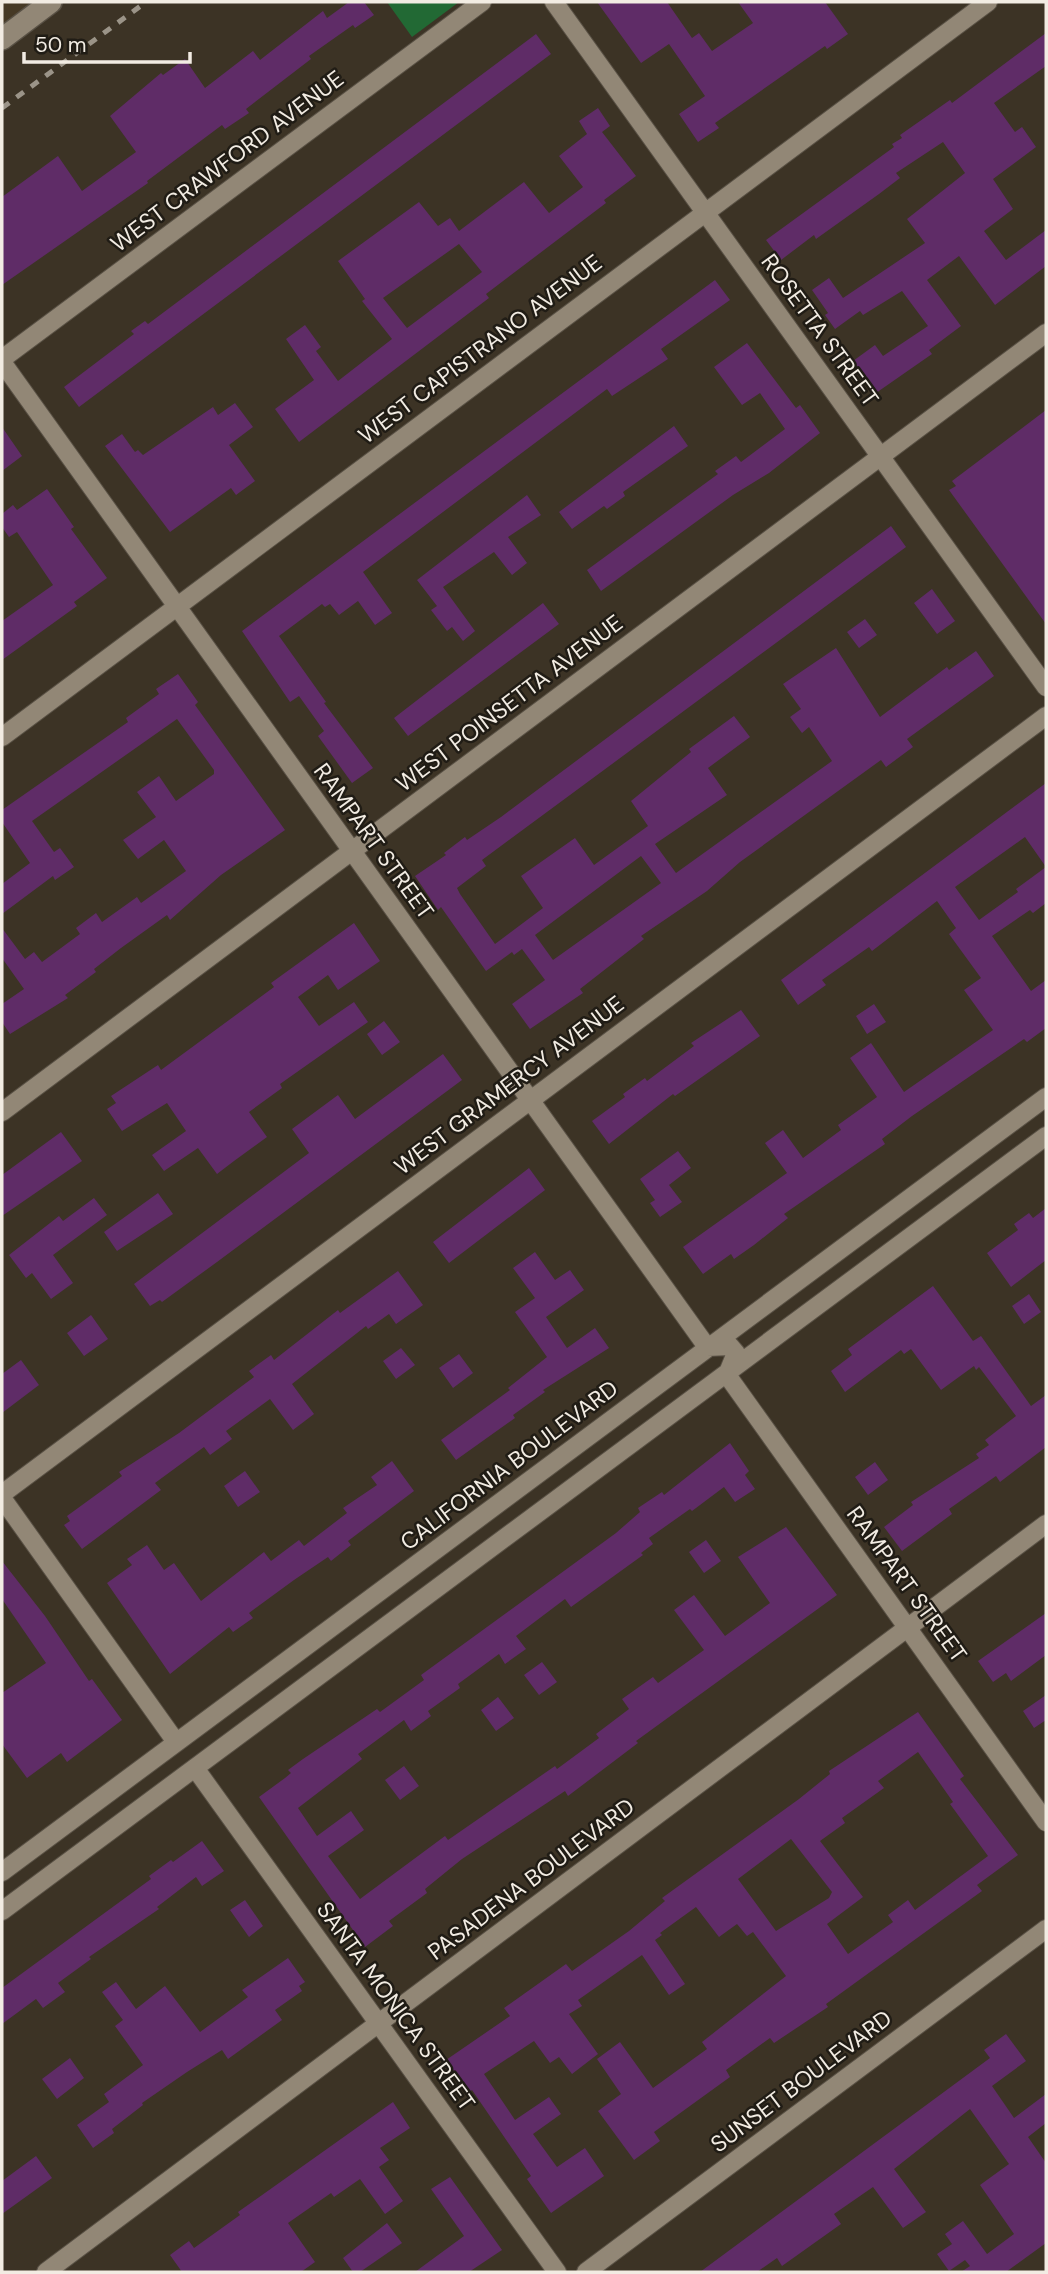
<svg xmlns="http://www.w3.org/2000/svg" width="1048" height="2274" font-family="'DM Sans',sans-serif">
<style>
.built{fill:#463925}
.green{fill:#226934}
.building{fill:#5f2c67;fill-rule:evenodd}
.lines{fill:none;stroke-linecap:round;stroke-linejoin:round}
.street-casing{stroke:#595145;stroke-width:20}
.secondary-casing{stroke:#595145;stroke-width:24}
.street{stroke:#928776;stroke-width:18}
.secondary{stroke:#928776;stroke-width:21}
.rail{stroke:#9b9488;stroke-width:5;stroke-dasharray:9 9;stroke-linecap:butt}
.labels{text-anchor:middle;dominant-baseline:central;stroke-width:5;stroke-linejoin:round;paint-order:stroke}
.street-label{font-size:23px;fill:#f2ece3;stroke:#201c15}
</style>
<rect width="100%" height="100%" fill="#3c3325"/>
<path class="built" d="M2,2h51l-51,38z"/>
<path class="green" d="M387,2h72l-47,35z"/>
<path class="building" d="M349,2h15l10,13 -19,13 -2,-3 -44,31 2,3 -65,50 3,4 -24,16 -3,-4 -75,56 1,2 -146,102v-88l56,-41 24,35 54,-39 -26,-36 51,-43 2,2 22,-16 20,29 48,-37 7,9 63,-49 4,7z
M597,2h70l25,36 7,-5 13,18 41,-28 -15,-21h87l23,32 -21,15 -2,-3 -110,77 4,5 -21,14 -19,-28 26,-18 -36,-52 -28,19z
M1046,33v33l-52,37 21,29 7,-5 14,20 -43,32 20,30 -29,22 22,29 40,-30v36l-51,39 -36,-49 -32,24 34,46 -32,24 3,4 -56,39 -23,-32 22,-16 8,11 45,-30 -26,-35 -39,24 -3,-4 -25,18 -10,-14 3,-2 -16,-23 17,-12 14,20 82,-55 -18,-24 58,-46 -22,-31 -47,31 4,5 -21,16 -63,45 -2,-4 -33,25 -15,-20 128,-93 -2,-3 10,-6 -2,-3 50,-35 2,3z
M536,34l15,20 -472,353 -15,-20 70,-53 -3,-3 14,-10 3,3z
M598,108l12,18 -8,6 34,44 -32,24 2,3 -120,91 3,4 -190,144 -24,-33 39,-29 -28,-41 19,-14 16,22 -5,4 22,30 54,-42 -30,-38 3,-2 -27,-38 81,-59 19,24 12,-8 9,13 65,-49 25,31 34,-26 -24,-31 28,-22 -8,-13zM459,244l23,28 -75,56 -24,-30z
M715,280l15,20 -69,49 7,10 -56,37 -5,-7 -244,183 29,41 -17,12 -17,-24 -19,14 -9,-11 -5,3 -3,-3 -43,32 47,66 -2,1 49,65 -21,15 -34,-47 6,-5 -25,-35 -9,6 -48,-71z
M747,343l49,65 4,-3 20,28 -51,40 -36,22 -132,96 -14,-21 131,-96 -3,-3 21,-15 5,6 44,-33 -25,-36 -18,12 -28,-38z
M235,403l18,24 -24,18 26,36 -19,14 -5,-7 -61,44 -65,-86 17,-12 13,18 3,-2 5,5 70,-48 5,8z
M1046,410v214l-97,-134 7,-4 -4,-5z
M674,426l14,20 -65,46 2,4 -18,13 -3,-3 -32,23 -13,-17z
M2,427l20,29 -20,15z
M47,489l27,38 -3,2 36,49 -33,24 3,4 -75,54v-39l51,-36 -36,-53 -8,5 -7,-10v-13l11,-9 4,5z
M527,495l14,20 -33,22 19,26 -15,12 -18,-23 -51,35 32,44 -12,10 -11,-14 -5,4 -16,-21 6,-4 -20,-26z
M891,526l15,21 -424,313 4,6 -29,22 3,6 35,50 48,-36 -22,-32 54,-38 19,27 54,-39 -17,-25 60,-49 -2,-3 45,-33 16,21 -42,31 19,27 -72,49 21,29 156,-112 -23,-34 -7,6 -12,-16 11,-8 -18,-25 53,-36 44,69 67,-50 2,3 27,-19 18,25 -87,63 6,8 -27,20 -5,-7 -141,102 -33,29 -66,45 3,3 -64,50 3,4 -53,36 -18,-25 33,-24 -23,-31 -8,6 -2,-3 -26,19 -45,-64 -3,3 -23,-34 31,-21 -2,-2 21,-16 2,3 34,-23zM641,856l20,27 -108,77 -18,-25z
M932,589l23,32 -18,13 -23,-31z
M543,603l16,21 -151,112 -14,-18z
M865,619l12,16 -18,13 -12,-16z
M178,674l20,28 -3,3 90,125 -64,45 -51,45 -3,-5 -46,33 -27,21 2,3 -31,23 3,3 -58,36 -8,-12v-18l22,-15 -22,-31v-30l23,31 9,-7 8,10 38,-28 -4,-6 20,-15 6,9 35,-25 4,6 45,-32 -22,-31 -26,19 -15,-19 33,-23 -19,-25 22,-16 17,25 38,-27v-4l-37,-51 -145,102 22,31 6,-4 14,19 -19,13 -2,-4 -51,38v-30l28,-21 -28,-41v-12l126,-88 -2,-4 33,-24 -3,-5z
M1046,783v120l-13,10 -3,-3 -38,26 39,55 15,-11v48l-19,14 -3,-3 -112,77 -30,23 3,5 -101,70 4,4 -34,27 -20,14 -3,-5 -28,20 -20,-27 104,-74 -22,-30 18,-13 20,28 38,-28 -3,-5 39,-28 -27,-39 21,-15 33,49 89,-62 -29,-40 17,-12 -32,-44 7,-6 -19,-27 -65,50 -3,-4 -47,33 4,5 -28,20 -17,-25zM1025,837l21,30 -30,22 2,3 -39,28 -24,-33z
M354,923l26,38 -42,29 -10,-15 -30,22 21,29 35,-24 14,20 -88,62 2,4 -33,24 18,25 -33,24 -17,13 -19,-26 -34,23 -12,-16 34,-24 -19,-28 -45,28 -15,-22 9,-6 -5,-7 47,-31 3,5 113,-83 -3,-4z
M874,1004l12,18 -19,12 -11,-18z
M741,1010l19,26 -85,60 -2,-2 -64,50 -17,-23 33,-24 -2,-3 22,-16 2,3 47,-35 -3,-3z
M384,1021l16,21 -18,13 -15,-21z
M443,1054l19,26 -245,182 -55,40 -2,-2 -10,6 -16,-22 175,-131 -17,-24 46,-34 17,24z
M61,1132l21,29 -80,55v-41z
M678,1151l13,17 -22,17 13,17 -22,15 -10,-14 5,-3 -15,-21z
M529,1168l16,22 -96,73 -16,-21z
M158,1193l15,21 -56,37 -13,-19z
M94,1198l13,17 -54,40 20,28 -22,16 -19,-26 -6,5 -17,-23 50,-39 4,5z
M1046,1208v52l-35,27 -24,-34 31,-23 -4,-6 15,-11 4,5z
M535,1252l20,28 15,-10 14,20 -38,27 21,31 28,-20 14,20 -66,42 2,2 -32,23 2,3 -59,42 -15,-20 69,-50 -2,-2 39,-31 -32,-45 20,-14 -22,-30z
M398,1271l25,34 -27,19 -7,-10 -21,15 -2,-3 -74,58 22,30 -21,16 -23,-31 -44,32 6,8 -22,16 -6,-8 -49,36 6,7 -79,59 -18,-24 6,-4 -3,-5 55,-40 -3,-4 60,-39 75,-56 -5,-6 22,-16 3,5 64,-50 2,3z
M933,1286l40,55 8,-5 50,70 15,-11v52l-46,35 -4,-6 -47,33 3,5 -50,37 -18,-24 29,-22 -2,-3 68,-44 -3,-4 13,-9 -4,-5 31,-24 -37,-49 -3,3 -2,-4 -33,24 -30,-41 -7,5 -3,-4 -56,42 -14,-21 21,-16 -4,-6z
M1029,1294l12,18 -17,12 -12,-18z
M91,1315l17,24 -24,17 -17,-23z
M401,1348l14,17 -19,14 -13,-18z
M459,1354l14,19 -20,15 -14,-20z
M21,1360l18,25 -37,28v-39z
M730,1443l19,28 -4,4 10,14 -20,13 -11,-15 -32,24 -2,-2 -41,29 4,6 -12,9 2,2 -72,52 -6,-8 -49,37 10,13 -21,15 -6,-10 -41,30 2,4 -32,23 3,5 -20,15 -7,-11 -46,34 4,5 -64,49 19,28 34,-25 13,19 -36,26 32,43 85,-63 3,4 107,-74 2,3 42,-31 -3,-4 33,-25 -7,-10 31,-22 5,6 46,-33 -30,-40 20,-15 31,41 45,-33 -32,-46 48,-30 51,68 -201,146 2,2 -70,53 -3,-5 -103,68 -37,30 2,4 -38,28 4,5 -28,21 -106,-150 26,-19 6,-5 -3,-3 15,-11 74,-50 3,3 44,-32 -3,-5 195,-142 24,-21 -2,-4 24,-16 2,3z
M392,1461l22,30 -66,50 3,4 -20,16 -3,-4 -34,23 -45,33 4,5 -20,14 -4,-5 -59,47 -63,-91 25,-18 -5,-6 20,-14 17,25 10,-7 27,38 63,-49 7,9 28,-21 5,6 43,-33 -4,-5 34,-23 -6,-8z
M875,1462l13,18 -20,15 -13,-18z
M245,1471l15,21 -22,15 -14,-21z
M706,1540l15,21 -17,12 -15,-21z
M2,1561l43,55 44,65 3,-2 30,41 -55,42 -6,-9 -34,25 -25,-34v-51l44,-30 -44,-64z
M1046,1613v42l-35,26 -5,-8 -13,9 -15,-21z
M542,1662l15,20 -18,13 -15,-20z
M1046,1695v25l-12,8 -11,-17z
M498,1697l16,21 -18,13 -15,-21z
M918,1712l46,64 -4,3 58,76 -41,30 5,6 -156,113 2,3 -54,36 -4,-5 -44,32 4,7 -76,55 6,9 -26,19 -36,-49 23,-17 -24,-35 23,-17 33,46 54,-39 -5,-7 84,-66 -33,-44 -6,4 -10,-12 -18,13 -23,-30 -36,26 2,2 -7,5 30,44 -16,11 -27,-40 -64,45 4,6 -13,8 29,40 -26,20 -13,-17 -9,6 -16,-22 -50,33 31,46 34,-23 12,17 -28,20 24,33 28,-19 19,28 -53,37 -24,-34 4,-3 -59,-86 -3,2 -23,-32 64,-44 -6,-8 62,-44 6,7 57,-40 36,-30 -3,-3 137,-99 31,-25 -1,-3zM918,1752l35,50 -3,2 38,52 -73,54 -7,-10 -20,15 5,7 -45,32 -21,-30 36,-27 -43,-56 25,-18 -3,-5 42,-30 -6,-7zM791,1839l41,53 -3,6 -53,33 -38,-52z
M404,1766l15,20 -19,14 -15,-20z
M202,1841l22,30 -22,15 -6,-9 -39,30 2,2 -70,48 2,2 -33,24 7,9 -22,16 -7,-9 -34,25v-36l149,-109 -2,-3 22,-16 2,2z
M245,1900l18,26 -14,11 -19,-27z
M288,1958l17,24 -6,4 3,5 -27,19 7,10 -54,39 -6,-9 -35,22 -45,31 1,2 -31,24 2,4 -21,15 -16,-23 32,-23 -5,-8 39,-29 -28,-39 8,-6 -21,-28 14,-10 20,27 29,-23 35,46 48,-35 -6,-7z
M1006,2034l20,27 -34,25 22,32 32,-24v29l-18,14 18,26v80l-40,29h-45l9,-6 -5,-6 -16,11 -12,-17 15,-10 -7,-10 18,-13 24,33 27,-20 -34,-49 29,-21 -39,-55 -76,60 32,43 -23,16 -30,-41 -39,27 7,10 -59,42 -5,-8 -20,14h-57l290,-214 -6,-8z
M70,2058l14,20 -27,21 -15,-20z
M393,2102l17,26 -30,20 9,12 -10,7 24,34 -18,13 -25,-35 -26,18 -3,-4 -43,30 27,39 -14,10h-119l-12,-17 19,-14 5,7 46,-33 -2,-3z
M36,2156l16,22 -50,36v-33z
M450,2177l52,73 -33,22h-54l49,-36 -33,-47z
M387,2223l15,20 -42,29h-7l-10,-14z"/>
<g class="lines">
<g class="street-casing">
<path id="street" d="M554,2l492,685
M2,359l480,-357
M2,362l705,985
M2,737l986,-735
M2,1112l1044,-779
M707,1347l23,-1 6,7 -9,22
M727,1375l319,447
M2,1494l1044,-778
M2,1498l174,244
M195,1768l362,504
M2,1872l1044,-775
M2,1911l1044,-775
M46,2272l1000,-748
M586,2272l460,-343"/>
</g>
<g class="secondary-casing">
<path id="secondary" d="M2,39l49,-37"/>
</g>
<use href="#street" class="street"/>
<use href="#secondary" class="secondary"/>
<path class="rail" d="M2,108l144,-106"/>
</g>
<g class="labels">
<g class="street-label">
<text transform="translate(227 161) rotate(-37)">WEST CRAWFORD AVENUE</text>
<text transform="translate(820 330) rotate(54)">ROSETTA STREET</text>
<text transform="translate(480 349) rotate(-37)">WEST CAPISTRANO AVENUE</text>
<text transform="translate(509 703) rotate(-37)">WEST POINSETTA AVENUE</text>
<text transform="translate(374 841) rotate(54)">RAMPART STREET</text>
<text transform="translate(509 1085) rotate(-37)">WEST GRAMERCY AVENUE</text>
<text transform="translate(509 1465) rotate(-37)">CALIFORNIA BOULEVARD</text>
<text transform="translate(907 1584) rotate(54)">RAMPART STREET</text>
<text transform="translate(531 1879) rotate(-37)">PASADENA BOULEVARD</text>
<text transform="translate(396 2006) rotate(54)">SANTA MONICA STREET</text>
<text transform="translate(801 2081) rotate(-37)">SUNSET BOULEVARD</text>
</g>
</g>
<rect width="1048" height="2274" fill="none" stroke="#f2ece3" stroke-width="7"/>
<path d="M24 52v10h166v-10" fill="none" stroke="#f2ece3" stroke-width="3.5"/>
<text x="35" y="52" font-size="21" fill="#f2ece3" stroke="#201c15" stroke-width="5" paint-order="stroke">50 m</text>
</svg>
